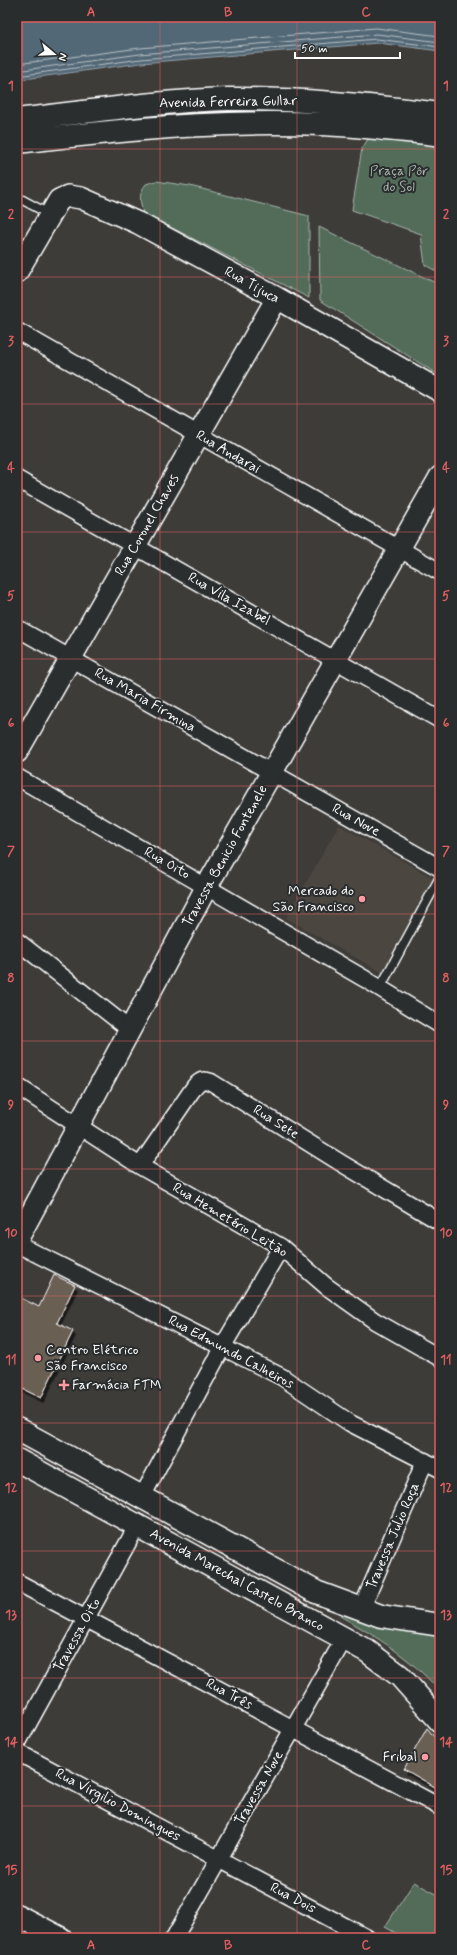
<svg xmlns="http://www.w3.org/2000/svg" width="457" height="1955" font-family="Mynerve,sans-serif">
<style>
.built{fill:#4c4640}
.green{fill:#526c5a;stroke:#a8b6ac}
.water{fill:#526876;stroke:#97a4ad}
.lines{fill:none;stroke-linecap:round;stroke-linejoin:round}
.shore{stroke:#bac3c8;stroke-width:1}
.building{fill:#6b5f52;stroke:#fff;filter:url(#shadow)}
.service-casing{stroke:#fff;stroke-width:11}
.minor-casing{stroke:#fff;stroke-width:19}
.tertiary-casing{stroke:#fff;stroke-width:24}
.secondary-casing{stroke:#fff;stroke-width:25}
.primary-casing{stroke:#fff;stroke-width:25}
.service{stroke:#2a2d2e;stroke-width:8}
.minor{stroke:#2a2d2e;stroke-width:16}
.tertiary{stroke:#2a2d2e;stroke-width:21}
.secondary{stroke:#2a2d2e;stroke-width:22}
.primary{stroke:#2a2d2e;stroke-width:22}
.grid{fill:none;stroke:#e05e5e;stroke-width:1;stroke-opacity:0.55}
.poi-dot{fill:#ff9aa2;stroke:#2a2d2e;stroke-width:1.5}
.labels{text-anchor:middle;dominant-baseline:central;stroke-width:4;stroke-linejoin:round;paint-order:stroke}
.street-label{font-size:14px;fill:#fff;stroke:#2a2d2e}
.park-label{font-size:14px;fill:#a8b6ac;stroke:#2a2d2e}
.poi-label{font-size:14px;fill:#fff;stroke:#2a2d2e;text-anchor:end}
.neatline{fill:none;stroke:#e05e5e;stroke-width:1.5}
.grid-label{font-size:13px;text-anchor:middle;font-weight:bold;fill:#e05e5e}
</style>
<defs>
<filter id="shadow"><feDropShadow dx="2.5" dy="4.5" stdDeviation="0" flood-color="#0009"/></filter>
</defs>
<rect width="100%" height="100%" fill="#3e3c39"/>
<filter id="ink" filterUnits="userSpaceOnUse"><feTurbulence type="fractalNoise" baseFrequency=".025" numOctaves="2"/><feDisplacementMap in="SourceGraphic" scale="8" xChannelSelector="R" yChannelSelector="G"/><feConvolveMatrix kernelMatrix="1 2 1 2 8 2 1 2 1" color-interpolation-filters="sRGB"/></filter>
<g filter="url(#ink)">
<path class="built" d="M339,825l99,56 -53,93 -99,-56z"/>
<path class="green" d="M373,132l67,11v130l-15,-8 -4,-31 -69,-24 10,-62z
M156,181l34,5 119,30v82l-166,-85c-3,-12 -5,-19 3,-29z
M319,227l121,58v91l-120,-76z
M343,1612l97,23 -1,55c-30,-33 -60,-52 -99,-74z
M414,1882l26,14v42h-35l-20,-11z"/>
<path class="water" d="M17,17h423v34l-62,-8 -237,20 -124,17z"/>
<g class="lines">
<path class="shore" d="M17,64l123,-16 236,-20 64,8
M17,71l123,-17 237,-20 63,8
M17,76l124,-17 236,-20 63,8"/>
</g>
<path class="building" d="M54,1275l21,10 -18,38 16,8 -32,67 -24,-12v-80l4,-8 18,9z
M427,1728l13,16v46l-36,-21z"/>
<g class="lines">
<g class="service-casing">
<path id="service" d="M17,197l32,17
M380,988l60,-111"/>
</g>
<g class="minor-casing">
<path id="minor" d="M17,331l423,241
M17,479l423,241
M17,628l423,240
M17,777l348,202 75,46
M17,941l112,88
M17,1086l123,80 141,81 45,39 49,35 65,37
M140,1166l55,-80c6,-6 8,-7 16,-4l130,81 99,59
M17,1244l265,133 68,46 90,46
M142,1497l81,-151 58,-99
M17,1582l423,225
M361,1610l64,-149
M17,1744l120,-218
M17,1752l350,186
M174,1938l170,-299"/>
</g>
<g class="tertiary-casing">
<path id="tertiary" d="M17,272l42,-72 9,-4 13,2 57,25 139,75 163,93
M17,752l260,-454
M17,1240l190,-354 233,-409
M17,1915l44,23"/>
</g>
<g class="secondary-casing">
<path id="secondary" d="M17,120c70,-8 141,-19 211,-21 72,-1 142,6 212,15
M17,142c120,-14 239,-26 360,-14 21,3 42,3 63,7"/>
</g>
<g class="primary-casing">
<path id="primary" d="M17,1429l299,163 65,24 59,9
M17,1460l350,191 33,25 40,45"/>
</g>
<use href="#service" class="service"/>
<use href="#minor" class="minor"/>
<use href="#tertiary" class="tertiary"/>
<use href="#secondary" class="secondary"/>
<use href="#primary" class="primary"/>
</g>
</g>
<path class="grid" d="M160,17v1921M297,17v1921M17,149h423M17,277h423M17,404h423M17,532h423M17,659h423M17,786h423M17,914h423M17,1041h423M17,1169h423M17,1296h423M17,1423h423M17,1551h423M17,1678h423M17,1806h423"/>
<g class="poi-dot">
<circle cx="362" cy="899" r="4"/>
<circle cx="38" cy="1358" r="4"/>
<path d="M62 1379h4v4h4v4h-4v4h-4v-4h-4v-4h4z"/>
<circle cx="425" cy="1757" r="4"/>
</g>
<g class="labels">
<g class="street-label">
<text transform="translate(228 102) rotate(-1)">Avenida Ferreira Gullar</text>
<text transform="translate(252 285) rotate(29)">Rua Tijuca</text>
<text transform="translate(228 452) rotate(30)">Rua Andarai</text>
<text transform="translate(147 525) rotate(-60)">Rua Coronel Chaves</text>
<text transform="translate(229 599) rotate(30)">Rua Vila Izabel</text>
<text transform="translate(145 700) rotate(30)">Rua Maria Firmina</text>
<text transform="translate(356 820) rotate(29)">Rua Nove</text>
<text transform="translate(225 856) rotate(-61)">Travessa Benicio Fontenele</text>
<text transform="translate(167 863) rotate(30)">Rua Oito</text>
<text transform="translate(276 1122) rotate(32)">Rua Sete</text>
<text transform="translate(230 1220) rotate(31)">Rua Hemetério Leitão</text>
<text transform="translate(231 1352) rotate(28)">Rua Edmundo Calheiros</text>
<text transform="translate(393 1536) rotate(-67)">Travessa Julio Roça</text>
<text transform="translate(237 1580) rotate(29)">Avenida Marechal Castelo Branco</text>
<text transform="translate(77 1635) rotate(-61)">Travessa Oito</text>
<text transform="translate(229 1694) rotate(28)">Rua Três</text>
<text transform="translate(259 1788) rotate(-60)">Travessa Nove</text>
<text transform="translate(118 1805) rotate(28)">Rua Virgilio Domingues</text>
<text transform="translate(293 1898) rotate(28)">Rua Dois</text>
</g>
<g class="park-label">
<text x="399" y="171">Praça Pôr<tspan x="399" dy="16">do Sol</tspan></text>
</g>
<g class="poi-label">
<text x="354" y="891">Mercado do<tspan x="354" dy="16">São Francisco</tspan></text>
<text x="46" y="1350" text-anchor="start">Centro Elétrico<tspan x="46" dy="16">São Francisco</tspan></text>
<text x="72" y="1385" text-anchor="start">Farmácia FTM</text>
<text x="417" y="1757">Fribal</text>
</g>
</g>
<rect width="457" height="1955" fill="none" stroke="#2a2d2e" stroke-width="44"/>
<g transform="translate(54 54) rotate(109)" stroke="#2a2d2e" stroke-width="3" paint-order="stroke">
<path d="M0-3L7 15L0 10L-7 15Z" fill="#ffffff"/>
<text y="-6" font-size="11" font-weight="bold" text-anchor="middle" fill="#ffffff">N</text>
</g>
<path d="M295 52v6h105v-6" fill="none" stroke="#ffffff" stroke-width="2"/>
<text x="301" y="52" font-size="12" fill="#ffffff" stroke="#2a2d2e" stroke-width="3" paint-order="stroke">50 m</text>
<rect x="22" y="22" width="413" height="1911" class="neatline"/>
<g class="grid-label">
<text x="91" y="16">A</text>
<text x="228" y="16">B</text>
<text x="366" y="16">C</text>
<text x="11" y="90">1</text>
<text x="446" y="90">1</text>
<text x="11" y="218">2</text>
<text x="446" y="218">2</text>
<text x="11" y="345">3</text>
<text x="446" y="345">3</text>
<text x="11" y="472">4</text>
<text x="446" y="472">4</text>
<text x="11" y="600">5</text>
<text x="446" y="600">5</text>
<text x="11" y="727">6</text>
<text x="446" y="727">6</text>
<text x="11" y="855">7</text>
<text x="446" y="855">7</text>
<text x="11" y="982">8</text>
<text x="446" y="982">8</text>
<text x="11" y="1109">9</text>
<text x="446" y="1109">9</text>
<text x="11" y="1237">10</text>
<text x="446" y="1237">10</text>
<text x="11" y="1364">11</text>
<text x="446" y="1364">11</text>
<text x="11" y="1492">12</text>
<text x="446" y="1492">12</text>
<text x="11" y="1619">13</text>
<text x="446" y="1619">13</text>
<text x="11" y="1746">14</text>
<text x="446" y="1746">14</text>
<text x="11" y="1874">15</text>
<text x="446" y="1874">15</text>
<text x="91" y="1949">A</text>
<text x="228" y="1949">B</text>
<text x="366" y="1949">C</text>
</g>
</svg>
